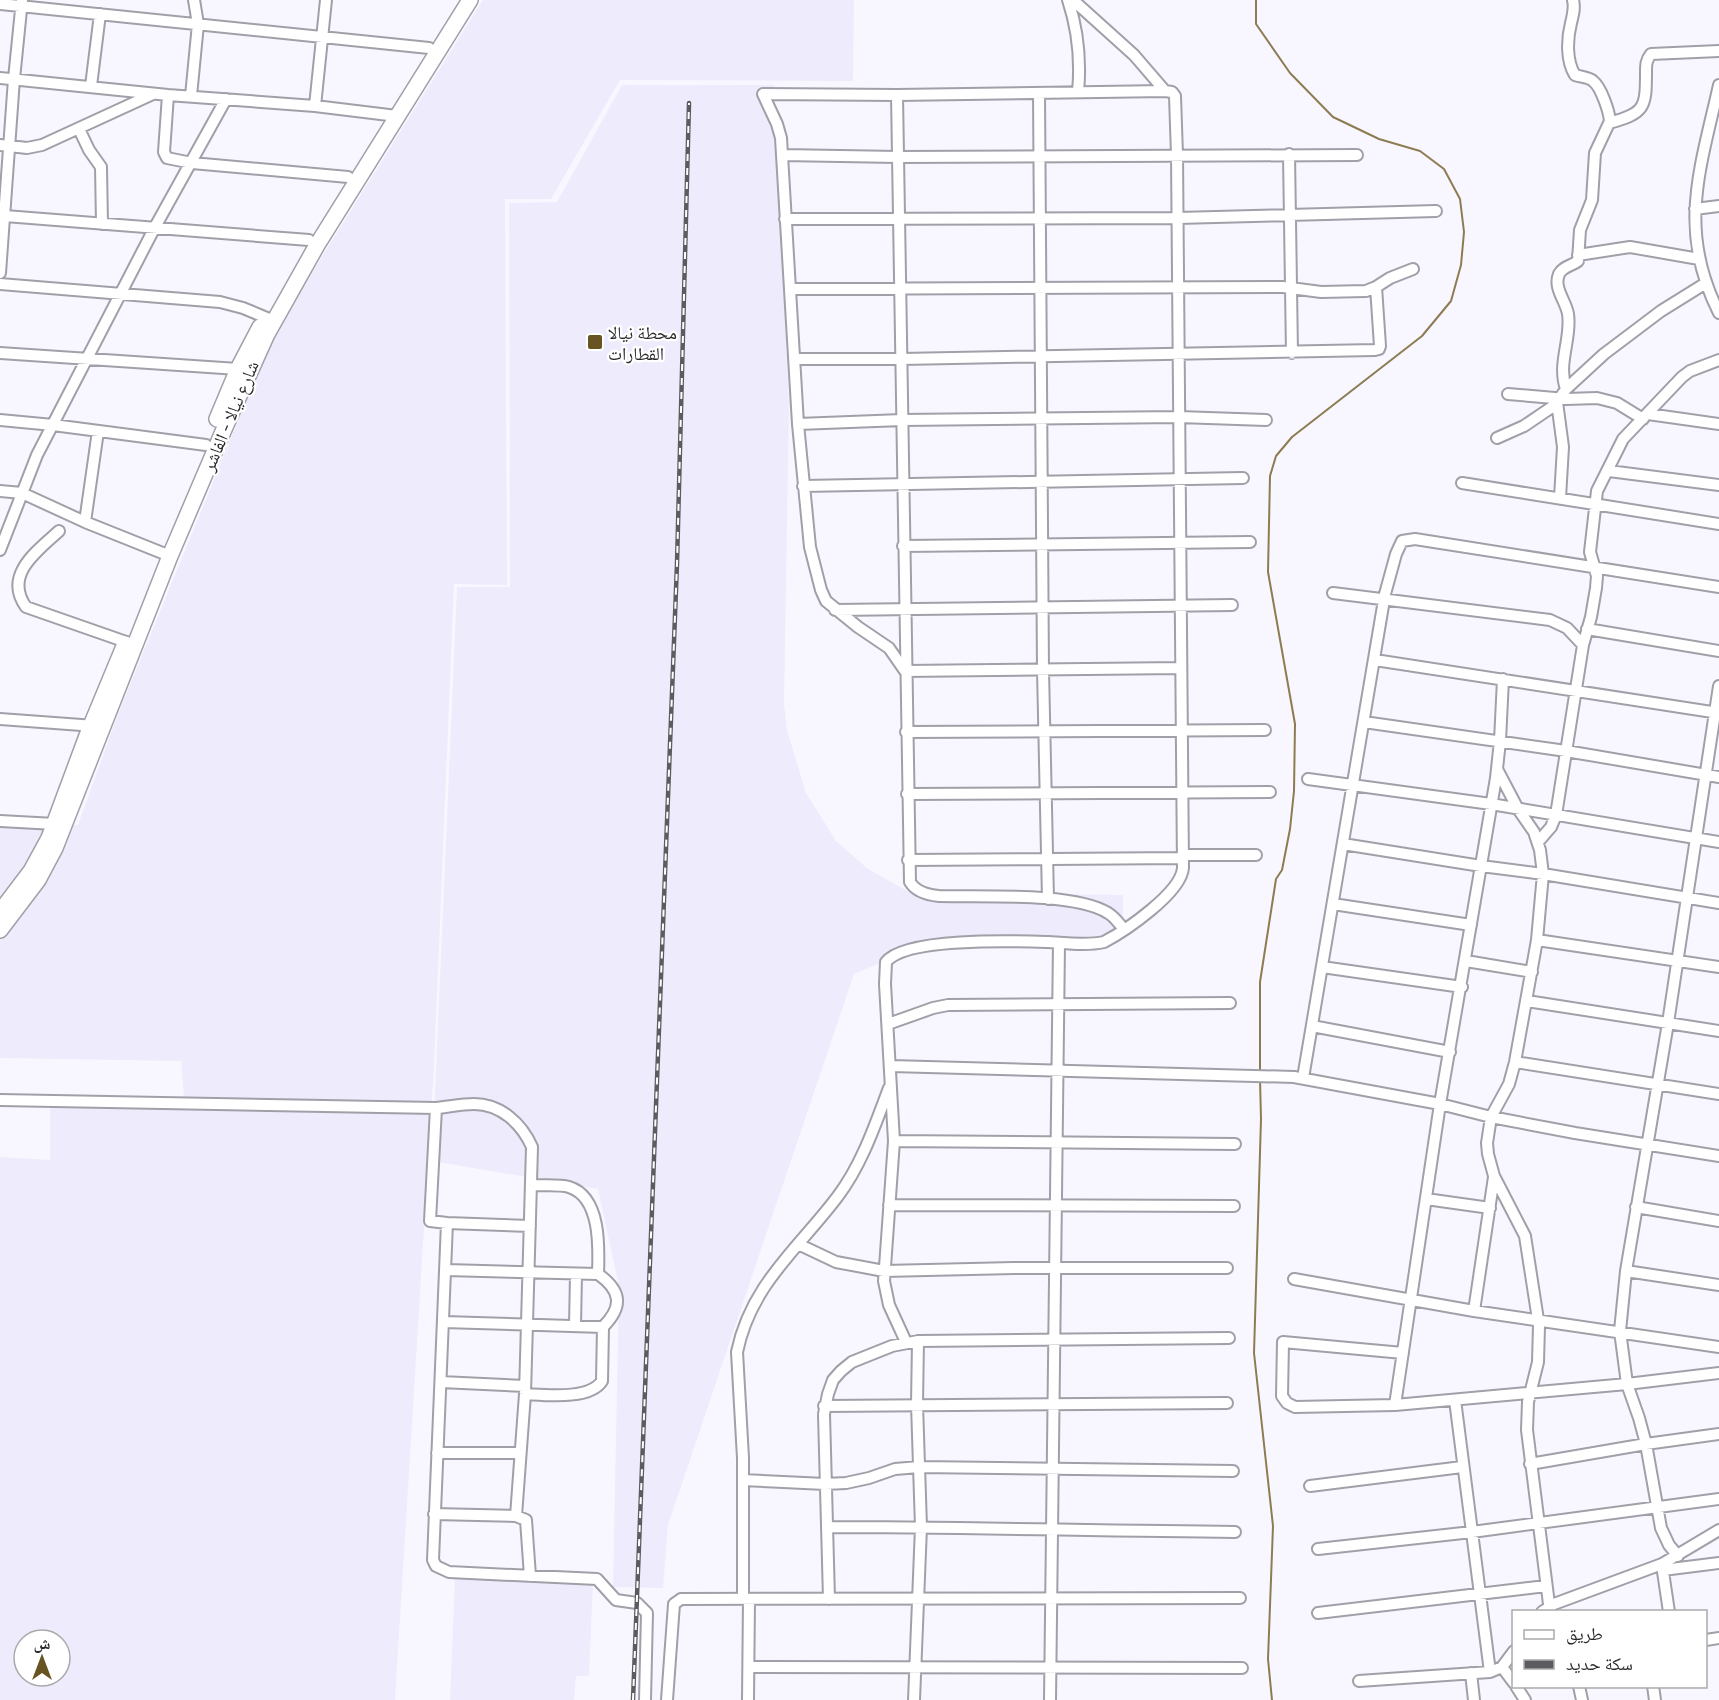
<svg xmlns="http://www.w3.org/2000/svg" width="1719" height="1700" font-family="'Titillium Web','Noto Naskh Arabic',sans-serif">
<style>
.built{fill:#eeecfc;fill-rule:evenodd}
.lines{fill:none;stroke-linecap:round;stroke-linejoin:round}
.stream{stroke:#8d7c52;stroke-width:2}
.minor-casing{stroke:#a19fa8;stroke-width:14}
.highway-casing{stroke:#a19fa8;stroke-width:18}
.minor{stroke:#fff;stroke-width:10}
.highway{stroke:#fff;stroke-width:15}
.rail-casing{stroke:#5c5c60;stroke-width:4.5}
.rail{stroke:#fff;stroke-width:2;stroke-dasharray:7;stroke-linecap:butt}
.poi-dot{fill:#675422;stroke:#fff;stroke-width:2}
.labels{text-anchor:middle;dominant-baseline:central;stroke-width:4.5;stroke-linejoin:round;paint-order:stroke}
.poi-label{font-size:18px;fill:#2b2b2e;stroke:#fff;text-anchor:start}
.street-label{font-size:18px;fill:#2b2b2e;stroke:#fff}
</style>
<rect width="100%" height="100%" fill="#f8f7ff"/>
<path class="built" d="M483,0h371l-1,81 -233,-1 -69,119h-46l2,386 -53,-1 -20,482 -39,634h-395v-543l50,3v-53l135,3 -4,-49 -181,-3v-236l78,3 40,-111 156,-381zM24,1640h36v36h-36z
M622,85h152l15,320 -5,299 3,26 19,63 30,48 32,28 41,23 214,3v43l-188,2 -81,34 -186,551 -5,63 -50,-1 6,-300 -21,-98 -166,-28 25,-574h53l-1,-384 48,-1z
M455,1577l138,6 -4,93h-13l-2,24h-124z"/>
<g class="lines">
<path class="stream" d="M1256,0v24l34,49 43,44 46,22 41,12 24,18 16,30 4,33 -3,33 -10,36 -29,35 -130,101 -16,19 -6,20 -2,96 27,152 -1,67 -4,38 -8,41 -6,9 -16,103v91
M1260,1079l1,40 -7,234 19,173 -5,133 4,41"/>
<g class="minor-casing">
<path id="minor" d="M1068,0c10,30 13,60 10,92
M1073,0l61,55 31,36
M0,4l429,44
M0,78l168,17 147,11 82,10
M1719,85c-19,85 -42,145 0,228
M91,86l9,-72
M1039,93l4,577 5,229
M168,95l-4,57 3,6 25,5 156,14
M897,95l13,787c6,10 18,13 29,14 42,1 136,-4 169,17 7,4 11,11 16,16
M191,96l7,-72 -4,-24
M315,106l11,-106
M1609,123c36,-10 37,-15 37,-51 0,-7 0,-12 5,-18l68,-3
M79,129l10,21 12,17 1,57
M0,145l27,3 15,-3 111,-51
M1289,154l3,199
M782,155l116,2 459,-2
M1695,209l24,-3
M5,216l304,24
M785,219l393,-1 258,-7
M1578,255l52,-8 69,12
M0,273l14,-194 8,-79
M0,284l220,18 23,6 31,13
M791,289l492,-2 38,5 45,-1 10,-4 14,-9 23,-9
M0,353l238,16
M794,359h107l474,-9 4,-1 1,-3 -4,-59
M1566,389c-9,-26 6,-51 2,-75 -2,-13 -15,-26 -9,-40 4,-8 13,-8 19,-13l2,-31 12,-30 3,-47 15,-32c-1,-10 -9,-34 -17,-40 -4,-4 -13,-4 -18,-6 -9,-14 -8,-36 -4,-52 2,-8 4,-15 2,-23
M1508,394l58,5 31,-1 20,5 26,16
M1557,402l6,45 -3,51
M1648,414l71,10
M0,420l53,5 153,20
M798,424l104,-4 277,-3 87,3
M1497,438l27,-12 31,-21 11,-16 38,-35 57,-43 45,-28
M1609,471l110,14
M1462,483l257,41
M803,486l440,-8
M0,491l22,2 63,29 85,34
M85,522l13,-91
M59,531c-22,20 -56,44 -33,76l106,37
M903,546l347,-4
M0,550l37,-95 118,-228 71,-128
M1333,593l217,27 17,8 16,17
M835,610l397,-5
M1587,629l132,22
M1375,660l344,53
M0,719l95,7
M1364,722l202,29 153,26
M906,732l359,-2
M1497,769l21,40 16,23 6,18 3,24 -6,66 -22,122 -6,22 -18,33 -4,26 1,11 6,22 31,60 14,90 -1,36 -10,40 -1,28 23,182
M1308,779l183,25 228,38
M907,794l363,-2
M0,821l55,3
M1538,842l13,-15 5,-12 27,-170 8,-28 5,-29 1,-12 -7,-24 7,-61 26,-52 59,-62 8,-6 29,-11
M1343,844l138,22 62,8 176,29
M1183,855h73
M908,860l275,-2
M1333,904l138,21
M1537,940l182,27
M1466,961l66,11
M1322,967l140,20
M1527,1001l192,30
M888,1024l45,-16 15,-3 282,-2
M1312,1026l138,26
M1515,1062l204,32
M891,1066l403,11 146,27 51,13 84,16 144,23
M1303,1078l82,-484 11,-40 6,-13 13,-2 304,48
M0,1100l436,8c12,-1 25,-4 38,-4 27,0 48,20 58,43l-7,247 -9,122
M436,1108l-6,113 17,2 83,3
M894,1141l341,3
M532,1185c11,1 26,-1 37,2 32,10 30,60 29,87
M1426,1199l64,9
M889,1205l345,1
M1636,1207l83,14
M447,1223l-14,337 3,6 13,6 148,7 19,21 21,3 10,10 -2,87
M798,1244l38,18 48,9 130,-3h213
M446,1270l152,4c24,17 25,33 5,53l-1,54c-12,19 -56,14 -77,13
M1626,1271l93,14
M1294,1279l180,32 245,36
M1474,1311l20,-134
M444,1322l159,5
M575,1326l1,-52
M906,1342l-17,-37 -5,-24 10,-140 -9,-157 1,-22c19,-25 130,-21 163,-20 17,1 37,4 55,0 21,-11 77,-49 79,-74l-6,-713 -2,-59 -3,-4 -7,-1 -268,4 -134,-1 14,30 4,14 17,286 12,123 11,43 5,11 32,26 31,21 16,23 276,-3
M1403,1353l-120,-11 -1,54 5,7 8,4 100,-2 232,-21 92,-11
M441,1382l84,4
M1455,1400l35,272
M1395,1405l45,-301 56,-326 4,-37 3,-62
M824,1406l403,-3
M437,1453h83
M1530,1464l116,-20 73,-10
M743,1480l82,4 21,-1 23,-5 26,-9 24,-2 314,4
M1310,1486l152,-19
M434,1514l82,2 10,4 4,56
M827,1527c136,0 272,4 408,5
M1318,1549l154,-17 247,-33
M1678,1556l-9,-11 -8,-17 -15,-84 -7,-26 -12,-34 -7,-53 6,-60 42,-248 51,-337
M1662,1565l7,47
M1663,1570l56,-7
M743,1599v-141l-6,-106c14,-68 62,-104 101,-156 24,-32 37,-71 51,-108
M829,1599l-5,-185 4,-20 5,-14 8,-9 11,-9 40,-16 26,-5 311,-3
M1542,1612l12,-8 108,-40 57,-34
M1318,1613l228,-27
M1706,1640l13,-2
M749,1667l493,1
M1502,1667l12,16
M1471,1673l3,27
M1359,1681l131,-9 12,-5 12,-16
M1516,1686l9,14
M1579,1686l3,14
M1653,1686l2,14
M667,1700l7,-96 7,-5 559,-1
M748,1700l1,-101
M914,1700l7,-173 -4,-123 1,-63
M1050,1700l9,-757"/>
</g>
<g class="highway-casing">
<path id="highway" d="M217,419l21,-50 22,-42
M0,912l31,-41 18,-33 39,-105 37,-89
M0,930l38,-50 17,-32 115,-292 55,-129 42,-93 50,-89 153,-245"/>
</g>
<use href="#minor" class="minor"/>
<use href="#highway" class="highway"/>
<g class="rail-casing">
<path id="rail" d="M633,1700l44,-1136 12,-461"/>
</g>
<use href="#rail" class="rail"/>
</g>
<rect class="poi-dot" x="587" y="334" width="16" height="16" rx="3"/>
<g class="labels">
<g class="poi-label">
<text x="608" y="332">محطة نيالا<tspan x="608" dy="21">القطارات</tspan></text>
</g>
<g class="street-label">
<text transform="translate(230 416) rotate(-67)">شارع نيالا - الفاشر</text>
</g>
</g>
<rect x="1512" y="1610" width="195" height="78" fill="#ffffff" stroke="#aaaaab" stroke-width="1.5"/>
<rect x="1524" y="1630" width="30" height="9" fill="#ffffff" stroke="#aaaaab" stroke-width="1.5"/>
<text x="1566" y="1640" font-size="18" fill="#2b2b2e">طريق</text>
<rect x="1524" y="1660" width="30" height="9" fill="#5c5c60" stroke="#aaaaab" stroke-width="1.5"/>
<text x="1566" y="1670" font-size="18" fill="#2b2b2e">سكة حديد</text>
<g transform="translate(42 1658)"><circle r="28" fill="#ffffff" stroke="#aaaaab" stroke-width="1.5"/>
<path d="M0-4.5L10 22L0 15L-10 22Z" fill="#675422"/>
<text y="-9" font-size="16" font-weight="bold" text-anchor="middle" fill="#2b2b2e">ش</text>
</g>
</svg>
